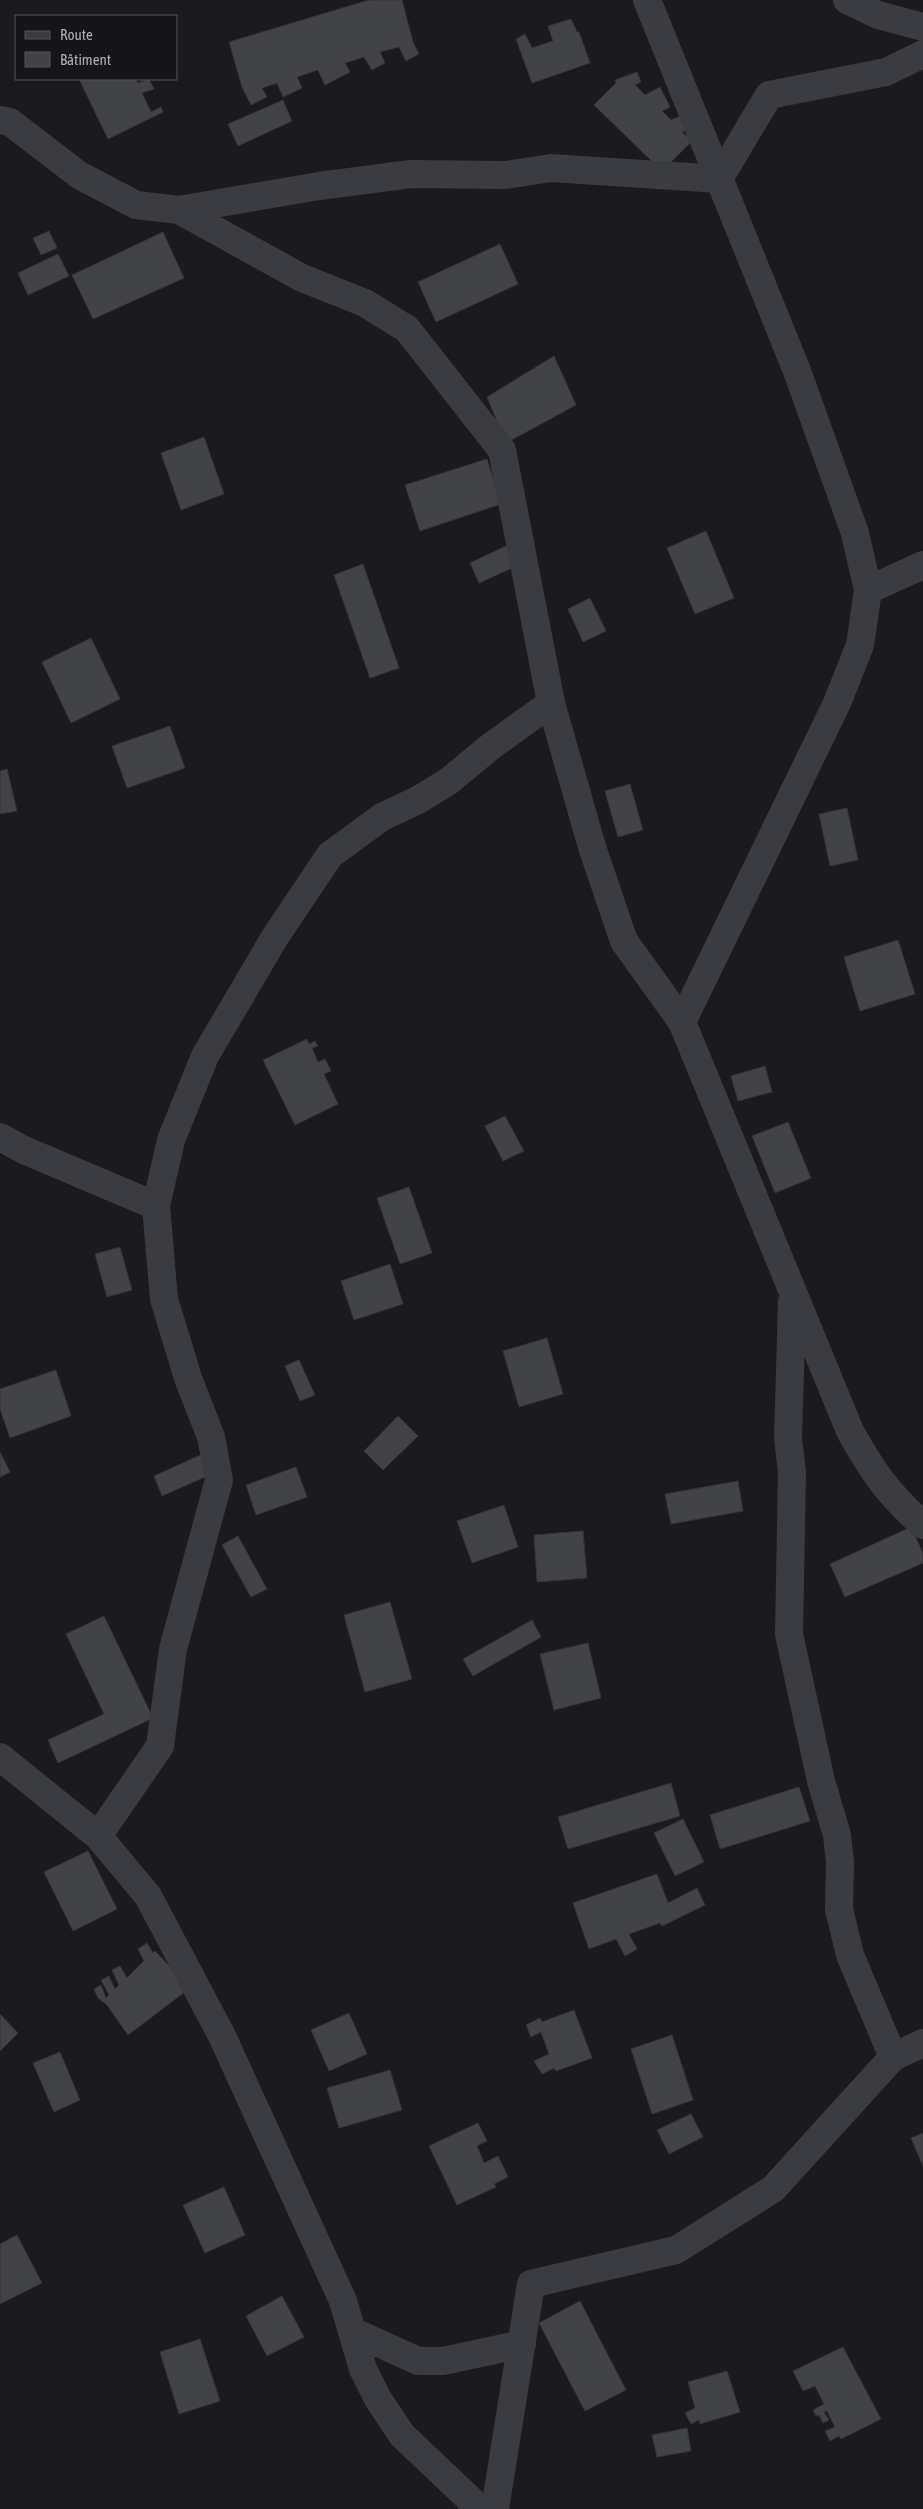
<svg xmlns="http://www.w3.org/2000/svg" width="923" height="2509" font-family="'Asap Condensed',sans-serif">
<style>
.building{fill:#424347;stroke:#353539}
.lines{fill:none;stroke-linecap:round;stroke-linejoin:round}
.minor{stroke:#3b3c42;stroke-width:28}
</style>
<rect width="100%" height="100%" fill="#1b1b1d"/>
<path class="building" d="M369,0h33l11,42 6,12 -13,7 -7,-14 -19,5 5,11 -13,7 -8,-13 -19,6 5,9 -25,13 -7,-15 -21,7 5,11 -19,9 -6,-14 -15,5 5,9 -16,8 -9,-18 -13,-45z
M571,19l6,13h2l11,31 -58,20 -16,-44 9,-5 7,14 21,-7 -5,-15z
M637,72l4,10 -6,3 10,10 15,-8 10,20 -8,4 9,9 14,-6 6,14 -9,4 10,9 -30,30 -68,-66 22,-22 -1,-3z
M79,79h56l3,4 11,-4 5,10 -12,4 9,19 10,-5 2,5 -55,27z
M283,100l9,21 -54,25 -10,-22z
M49,231l8,17 -16,7 -8,-17z
M163,232l21,46 -91,41 -21,-44z
M500,244l18,40 -82,38 -18,-40z
M58,254l11,22 -41,19 -10,-22z
M554,356l22,49 -70,38 -19,-46z
M204,437l20,57 -43,16 -20,-57z
M487,459l14,45 -81,27 -15,-46z
M706,531l28,67 -39,16 -28,-66z
M512,543l9,21 -42,19 -9,-20z
M363,564l36,104 -29,10 -36,-103z
M590,598l16,33 -23,11 -15,-33z
M91,638l29,61 -49,24 -29,-61z
M170,726l15,42 -58,20 -15,-42z
M7,769l10,42 -17,3v-43z
M630,784l13,46 -25,7 -13,-46z
M847,808l11,52 -28,6 -11,-52z
M898,940l17,54 -55,17 -16,-54z
M307,1039l2,5 6,-3 3,5 -6,2 6,14 7,-3 6,12 -7,3 14,30 -43,21 -32,-65z
M765,1066l7,26 -34,9 -7,-25z
M505,1116l19,35 -21,10 -18,-35z
M788,1122l23,56 -36,15 -23,-57z
M409,1187l23,66 -32,11 -23,-66z
M120,1247l12,43 -25,7 -12,-43z
M390,1264l13,40 -49,16 -13,-39z
M547,1338l16,56 -44,13 -16,-56z
M299,1360l16,35 -15,6 -15,-35z
M56,1370l15,46 -61,22 -10,-29v-20z
M398,1416l20,20 -35,34 -19,-19z
M0,1452l10,20 -10,5z
M205,1453l9,20 -52,23 -8,-20z
M296,1467l11,30 -51,18 -10,-30z
M738,1481l5,30 -72,13 -6,-30z
M504,1505l14,42 -46,16 -15,-42z
M911,1527l12,26v10l-78,34 -15,-33z
M583,1531l4,47 -50,4 -3,-47z
M238,1536l29,53 -16,8 -29,-52z
M390,1602l22,77 -47,13 -21,-77z
M104,1616l49,102 -95,45 -10,-23 56,-26 -38,-80z
M532,1620l9,17 -68,39 -10,-17z
M588,1643l13,55 -47,12 -14,-56z
M671,1783l9,33 -112,33 -10,-32z
M799,1787l11,34 -90,28 -10,-34z
M683,1819l21,43 -29,14 -21,-43z
M88,1851l29,58 -44,22 -29,-59z
M657,1874l11,29 29,-15 8,17 -43,21 -2,-3 -31,11 8,15 -12,7 -9,-17 -27,10 -16,-46z
M147,1943l6,10 2,-2 35,37 -62,47 -21,-30 -9,-7 -4,-9 7,-4 5,13 3,-3 -8,-15 8,-4 6,13 4,-4 -7,-15 8,-4 7,12 17,-17 -6,-12z
M574,2010l18,48 -36,13 -2,-3 -12,6 -8,-13 15,-7 -8,-22 -10,5 -5,-12 14,-7 2,4z
M349,2013l18,41 -38,17 -18,-41z
M0,2014l18,19 -18,18z
M672,2035l21,65 -41,14 -21,-65z
M60,2052l20,48 -26,12 -21,-49z
M390,2070l12,40 -63,18 -12,-40z
M691,2114l12,23 -34,17 -12,-24z
M478,2123l9,18 -10,5 7,17 14,-7 10,21 -14,7 2,3 -39,18 -28,-59z
M923,2133v33l-12,-28z
M224,2187l21,48 -40,18 -22,-48z
M17,2235l25,48 -42,21v-60z
M282,2296l22,41 -37,19 -21,-40z
M580,2301l46,89 -41,21 -46,-88z
M200,2339l20,62 -41,13 -19,-62z
M843,2347l38,72 -40,20 -2,-3 -9,5 -5,-10 10,-4 -8,-16 -3,1 5,8 -6,3 -4,-8 -3,1 -3,-6 11,-6 -9,-18 -12,5 -10,-20z
M727,2371l13,41 -40,12 -1,-4 -8,4 -6,-11 10,-5 -7,-26z
M687,2428l4,23 -34,6 -5,-22z"/>
<g class="lines">
<path class="minor" d="M647,0l150,371 58,162 13,57 -8,55 -23,58 -155,319
M847,0l31,15 45,12
M0,120l10,2 69,53 57,30 43,5 140,-24 92,-12 95,1 45,-7 168,11 50,-84 117,-23 37,-18
M179,210l123,68 63,25 42,26 95,121 49,253 41,144 32,94 58,81 168,409c22,40 39,64 73,94
M868,590l55,-25
M0,1137l24,13 132,56
M792,1302l-4,136 4,34 -3,162 32,147 16,54 3,27 -1,47 11,46 43,102
M0,1757l98,79 50,60 74,140 121,265 20,68 15,30 24,36 78,74
M98,1836l62,-90 13,-97 46,-169 -8,-43 -23,-59 -24,-79 -8,-93 15,-66 34,-84 70,-119 55,-82 52,-38 36,-17 31,-19 41,-34 61,-44
M352,2331l66,30h25l79,-17
M495,2509l36,-225 145,-34 97,-61 120,-132 30,-14"/>
</g>
<rect x="15" y="15" width="162" height="65" fill="#161618" stroke="#52545a"/>
<rect x="25" y="31" width="25" height="8" fill="#3b3c42" stroke="#52545a"/>
<text x="60" y="40" font-size="15" fill="#adb0bd">Route</text>
<rect x="25" y="52" width="25" height="15" fill="#424347" stroke="#52545a"/>
<text x="60" y="65" font-size="15" fill="#adb0bd">Bâtiment</text>
</svg>
